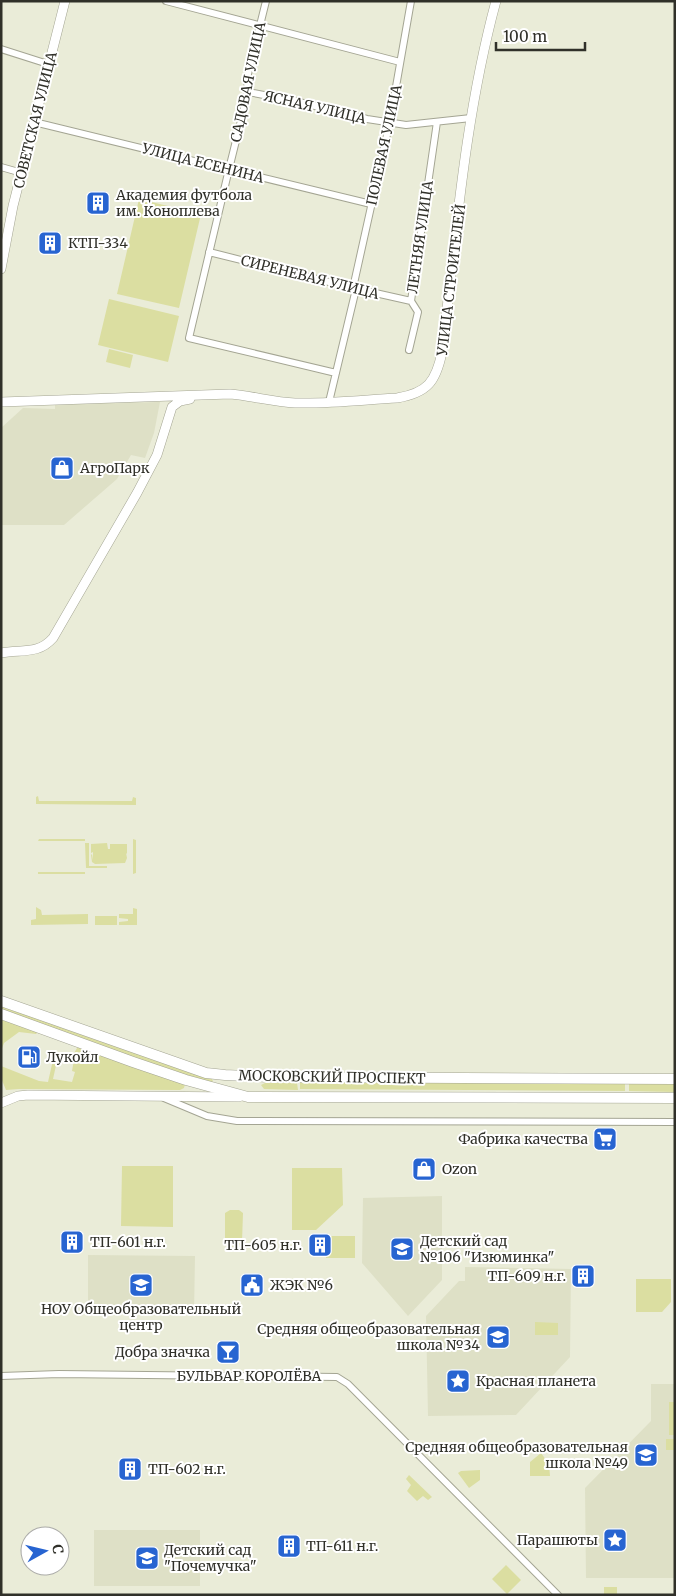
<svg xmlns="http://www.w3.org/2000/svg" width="676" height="1596" font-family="Merriweather,serif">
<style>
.built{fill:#dee0c6}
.green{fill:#dbdea1}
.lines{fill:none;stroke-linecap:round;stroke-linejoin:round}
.street-casing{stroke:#a4a593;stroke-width:8}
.secondary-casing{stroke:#a4a593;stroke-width:10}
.primary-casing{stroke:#a4a593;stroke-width:11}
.street{stroke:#fff;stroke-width:6}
.secondary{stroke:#fff;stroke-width:9}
.primary{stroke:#fff;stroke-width:10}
.labels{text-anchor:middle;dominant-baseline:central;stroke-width:4;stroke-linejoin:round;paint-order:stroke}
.street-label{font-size:14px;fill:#303029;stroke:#fff}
.poi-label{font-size:14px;fill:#303029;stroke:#fff;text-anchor:start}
</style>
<rect width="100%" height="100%" fill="#eaecd8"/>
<path class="built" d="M160,402l-6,31 -9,25 -14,-3 -14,24 -53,46h-63v-97l22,-20 32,1v-5z
M442,1196v84l-34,36 -46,-53 1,-65z
M88,1255l107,1 -1,58h-106z
M465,1267l106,2 -1,88 -54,58 -88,1 -2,-100 33,-35h6z
M651,1384h24v194h-89l-1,-90 66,-67z
M94,1530h106v56h-106z"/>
<path class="green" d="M139,199l62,15 -22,94 -62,-14z
M109,299l70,17 -11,46 -70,-17z
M109,349l24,6 -3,13 -24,-6z
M38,796l1,5h93l1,-4 3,1v7l-100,-1v-7z
M39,839h46v2h-47z
M133,839l3,1v33l-3,1z
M85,843h4v23h18v2h-21z
M107,843l1,6h2v-5h17v10l-1,-1 1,5 -2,5 -30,1 -3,-2 -1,-7 1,-1 1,6v-8l-2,1v-9z
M38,872h47v2h-47z
M36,907l5,3 1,5 46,-1v10l-57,1v-5l5,-1z
M133,908l4,1v16h-18v-3l9,-1v-2l-9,-1v-4h14z
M95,916h22v9h-22z
M1,1005l210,73 2,3 -2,2 -65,-21 -145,-51z
M1,1018l37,14 -2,2 -17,-2 -15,11 -3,8z
M79,1045l106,39 -1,4 -4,2 -161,-1 -13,1 -5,-12v-12l38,15 9,1 5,-22 4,1 -4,18 19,3 3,-10 -3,-1 3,-17 -1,-1z
M267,1082l30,1 1,7 -34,-1 -3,-4z
M300,1082l325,2v7l-325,-2z
M629,1084h46v8l-46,-1z
M122,1166h51v61l-52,-1z
M292,1168h50l1,37 -27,25h-24z
M230,1210h9l4,3 -1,29 -4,5 -9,-1 -4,-4v-29z
M326,1236h29v22h-29z
M636,1279h35v23l-9,10h-26z
M535,1322l23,1v12h-23z
M669,1402h6v33h-6z
M666,1439h9v11h-9z
M541,1453l8,11 1,12h-20v-14z
M480,1470v10l-11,8 -11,-15 3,-2z
M409,1475l23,22 -4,3 -5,-4 -6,5 -10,-10 4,-6 -5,-6z
M506,1565l15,15 -14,14 -15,-15z
M604,1587h13v8h-13z"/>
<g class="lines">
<g class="street-casing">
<path id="street" d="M166,1l234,61
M266,1l-19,77 1,14 -19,77 -40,169 147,35
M1,49l47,15
M248,92l47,9 72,18 39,6 65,-7
M34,122l337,82
M1,167l21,6
M209,252l144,36 58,13
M353,288l37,-167 21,-120
M409,350l9,-38 -7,-11 26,-179
M329,402l27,-113
M164,1098l43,18 30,5 438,1
M1,1376l58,-2 278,3 11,7 210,211"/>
</g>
<g class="secondary-casing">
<path id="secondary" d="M1,269l12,-63 52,-205
M1,402l229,-8c22,2 44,8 65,9 34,1 68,-3 102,-5 30,-5 39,-16 45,-46 14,-117 23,-237 54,-351
M1,653c20,-4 37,2 52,-15l84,-145 20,-38 15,-48 8,-6 10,-2
M1,1103l17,-7 10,-1 211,2"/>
</g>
<g class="primary-casing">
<path id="primary" d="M1,1001l205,72 19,2 44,2 406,2
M1,1014l132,48 53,18 62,17 427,1"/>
</g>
<use href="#street" class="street"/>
<use href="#secondary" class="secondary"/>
<use href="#primary" class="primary"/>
</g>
<defs>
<g id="building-square" transform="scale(1.25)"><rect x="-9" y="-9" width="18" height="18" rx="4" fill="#2764d1" stroke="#fff"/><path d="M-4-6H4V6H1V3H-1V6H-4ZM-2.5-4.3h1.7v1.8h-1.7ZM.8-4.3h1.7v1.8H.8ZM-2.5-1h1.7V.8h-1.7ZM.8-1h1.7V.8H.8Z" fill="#fff"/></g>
<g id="shop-square" transform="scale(1.25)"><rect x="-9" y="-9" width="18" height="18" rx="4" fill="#2764d1" stroke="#fff"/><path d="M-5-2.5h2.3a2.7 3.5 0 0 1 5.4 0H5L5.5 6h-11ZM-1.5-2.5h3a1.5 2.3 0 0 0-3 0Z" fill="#fff"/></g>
<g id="fuel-square" transform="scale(1.25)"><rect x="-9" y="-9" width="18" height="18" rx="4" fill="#2764d1" stroke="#fff"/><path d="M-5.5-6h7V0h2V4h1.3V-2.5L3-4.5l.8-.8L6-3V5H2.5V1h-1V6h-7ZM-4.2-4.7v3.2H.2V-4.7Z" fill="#fff"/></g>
<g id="supermarket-square" transform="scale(1.25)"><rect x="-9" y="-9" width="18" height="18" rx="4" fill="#2764d1" stroke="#fff"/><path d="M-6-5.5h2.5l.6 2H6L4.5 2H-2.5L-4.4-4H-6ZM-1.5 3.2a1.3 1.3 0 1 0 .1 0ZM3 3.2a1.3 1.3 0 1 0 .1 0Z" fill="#fff"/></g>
<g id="school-square" transform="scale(1.25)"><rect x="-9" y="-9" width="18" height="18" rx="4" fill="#2764d1" stroke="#fff"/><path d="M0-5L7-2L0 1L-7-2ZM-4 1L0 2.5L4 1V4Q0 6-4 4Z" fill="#fff"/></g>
<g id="civic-square" transform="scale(1.25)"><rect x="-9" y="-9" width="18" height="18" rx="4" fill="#2764d1" stroke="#fff"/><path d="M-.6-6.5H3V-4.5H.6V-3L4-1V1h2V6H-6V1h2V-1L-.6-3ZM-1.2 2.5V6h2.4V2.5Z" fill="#fff"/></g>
<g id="bar-square" transform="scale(1.25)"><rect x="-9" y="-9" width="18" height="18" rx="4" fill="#2764d1" stroke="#fff"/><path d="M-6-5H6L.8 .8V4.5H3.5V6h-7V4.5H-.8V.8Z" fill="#fff"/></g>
<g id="sight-square" transform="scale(1.25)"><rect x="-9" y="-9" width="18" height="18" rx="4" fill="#2764d1" stroke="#fff"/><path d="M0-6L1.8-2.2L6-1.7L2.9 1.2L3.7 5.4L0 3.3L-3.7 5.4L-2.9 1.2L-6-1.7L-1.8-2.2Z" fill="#fff"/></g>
</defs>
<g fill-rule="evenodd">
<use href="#building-square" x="98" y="203"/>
<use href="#building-square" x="50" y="243"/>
<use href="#shop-square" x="62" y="468"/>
<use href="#fuel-square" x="29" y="1057"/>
<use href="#supermarket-square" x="605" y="1139"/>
<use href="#shop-square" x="424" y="1169"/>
<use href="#building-square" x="72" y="1242"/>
<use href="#building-square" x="320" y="1245"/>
<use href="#school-square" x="402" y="1249"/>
<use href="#building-square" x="583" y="1276"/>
<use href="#school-square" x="141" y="1285"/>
<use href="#civic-square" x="252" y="1285"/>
<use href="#school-square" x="498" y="1337"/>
<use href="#bar-square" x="228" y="1352"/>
<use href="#sight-square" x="458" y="1381"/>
<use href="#school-square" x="646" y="1455"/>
<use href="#building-square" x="130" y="1469"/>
<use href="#sight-square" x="615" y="1540"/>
<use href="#building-square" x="289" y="1546"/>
<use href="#school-square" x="147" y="1558"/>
</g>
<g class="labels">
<g class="street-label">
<text transform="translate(248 82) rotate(-78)">САДОВАЯ УЛИЦА</text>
<text transform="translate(315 107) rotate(13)">ЯСНАЯ УЛИЦА</text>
<text transform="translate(35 120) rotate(-76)">СОВЕТСКАЯ УЛИЦА</text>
<text transform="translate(384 145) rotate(-78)">ПОЛЕВАЯ УЛИЦА</text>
<text transform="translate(203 163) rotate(14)">УЛИЦА ЕСЕНИНА</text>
<text transform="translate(420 237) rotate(-82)">ЛЕТНЯЯ УЛИЦА</text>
<text transform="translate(310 277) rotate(14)">СИРЕНЕВАЯ УЛИЦА</text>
<text transform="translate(451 280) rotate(-83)">УЛИЦА СТРОИТЕЛЕЙ</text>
<text transform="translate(332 1077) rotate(1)">МОСКОВСКИЙ ПРОСПЕКТ</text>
<text x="249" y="1376">БУЛЬВАР КОРОЛЁВА</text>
</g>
<g class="poi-label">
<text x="116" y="195">Академия футбола<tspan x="116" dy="16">им. Коноплева</tspan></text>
<text x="68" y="243">КТП-334</text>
<text x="80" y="468">АгроПарк</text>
<text x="46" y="1057">Лукойл</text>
<text x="588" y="1139" text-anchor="end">Фабрика качества</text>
<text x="442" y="1169">Ozon</text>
<text x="420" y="1241">Детский сад<tspan x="420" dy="16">№106 "Изюминка"</tspan></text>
<text x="90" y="1242">ТП-601 н.г.</text>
<text x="302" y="1245" text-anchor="end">ТП-605 н.г.</text>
<text x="566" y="1276" text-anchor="end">ТП-609 н.г.</text>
<text x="270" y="1285">ЖЭК №6</text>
<text x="141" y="1309" text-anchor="middle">НОУ Общеобразовательный<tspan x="141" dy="16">центр</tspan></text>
<text x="480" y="1329" text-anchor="end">Средняя общеобразовательная<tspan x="480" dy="16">школа №34</tspan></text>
<text x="210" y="1352" text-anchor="end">Добра значка</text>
<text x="476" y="1381">Красная планета</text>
<text x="628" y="1447" text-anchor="end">Средняя общеобразовательная<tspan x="628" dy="16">школа №49</tspan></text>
<text x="148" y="1469">ТП-602 н.г.</text>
<text x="598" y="1540" text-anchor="end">Парашюты</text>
<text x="306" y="1546">ТП-611 н.г.</text>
<text x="164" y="1550">Детский сад<tspan x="164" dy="16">"Почемучка"</tspan></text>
</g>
</g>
<rect width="676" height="1596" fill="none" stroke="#303029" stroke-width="5"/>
<g transform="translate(45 1551) rotate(82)"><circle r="24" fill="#ffffff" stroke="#acaca9"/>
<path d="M0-4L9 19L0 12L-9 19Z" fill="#2764d1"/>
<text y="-8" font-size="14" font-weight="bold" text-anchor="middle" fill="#303029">С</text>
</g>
<path d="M496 42v8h89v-8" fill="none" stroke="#303029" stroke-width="2.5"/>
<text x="503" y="42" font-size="15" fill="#303029" stroke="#ffffff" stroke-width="4" paint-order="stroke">100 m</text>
</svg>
